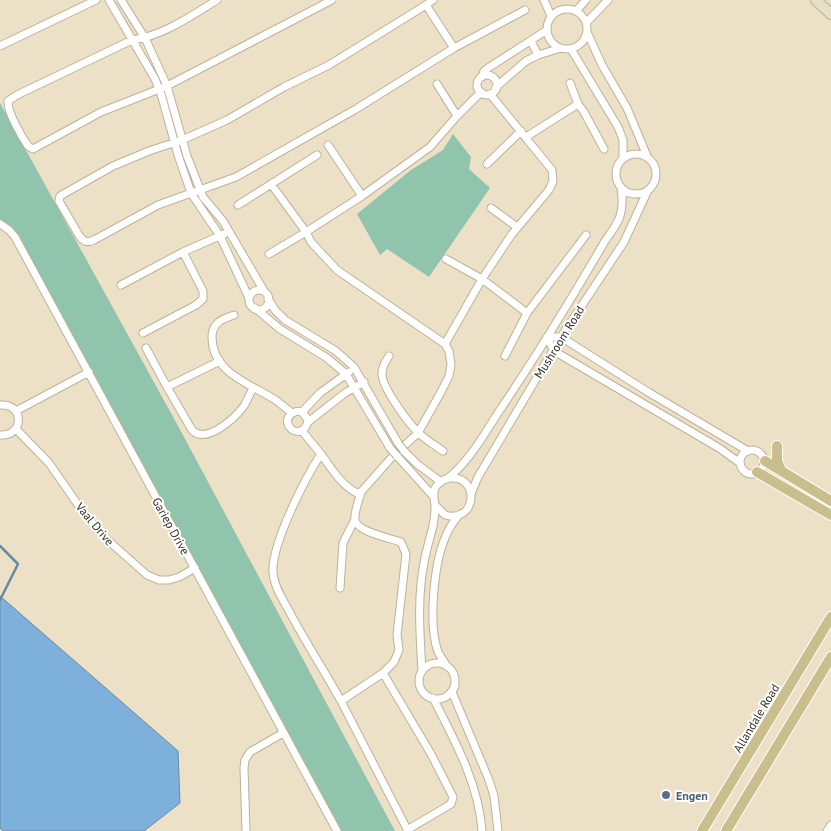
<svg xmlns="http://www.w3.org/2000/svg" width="831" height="831" font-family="'PT Sans',sans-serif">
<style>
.green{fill:#90c4ac}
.water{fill:#7db1dc;stroke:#668aa5}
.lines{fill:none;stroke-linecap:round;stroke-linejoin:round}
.stream{stroke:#668aa5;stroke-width:2.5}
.street-casing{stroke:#bdb299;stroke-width:9}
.secondary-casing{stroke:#bdb299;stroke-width:12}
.primary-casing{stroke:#fff;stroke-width:12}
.street{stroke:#fff;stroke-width:7}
.secondary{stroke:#e5dfc6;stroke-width:10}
.primary{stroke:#cbbe8d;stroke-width:10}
.street-bridge-casing{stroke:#bdb299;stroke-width:9;stroke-linecap:butt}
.street-bridge{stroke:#fff;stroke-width:7}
.service-dot{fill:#5c6f8a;stroke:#fff;stroke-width:2}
.labels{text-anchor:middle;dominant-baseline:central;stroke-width:4;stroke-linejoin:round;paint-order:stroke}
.street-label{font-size:12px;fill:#322e24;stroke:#fff}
.service-label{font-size:12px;font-weight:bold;fill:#4e5e75;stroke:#fff;text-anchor:start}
</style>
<rect width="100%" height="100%" fill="#ece1c7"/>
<path class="green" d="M0,103l177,321 218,407h-58l-328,-601 -9,-11z
M453,134l18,23 -2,12 21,19 -61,89 -42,-28 -7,6 -23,-41 54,-44 32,-20z"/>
<path class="water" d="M0,596l178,155 2,52 -36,28h-141l-3,-3z"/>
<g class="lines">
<path class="stream" d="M0,546l18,18 -18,36"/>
<g class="street-casing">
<path id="street" d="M109,0l46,79 6,15 17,61 13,38 29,43 29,62
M121,0l24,38 22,48 20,70 16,41 20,24 41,70
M217,0c-26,16 -54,36 -85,40l-115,55 -9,6c-1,11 14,36 20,45l5,3 68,-37 66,-26 165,-86
M433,0l-7,5 28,43
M544,0l7,16
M426,5l-97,60 -45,22 -57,33 -45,20 -33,11 -36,15 -53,30 -1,5 21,36c4,5 8,6 14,3l64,-35 78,-28 120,-68 98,-61 71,-38
M547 29a20 20 0 1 1 40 0a20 20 0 1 1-40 0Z
M576,11l10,-11
M587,22l21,-22
M587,32l15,33 25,43 20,48
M531,41l7,14
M0,46l96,-46
M571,49l47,78 5,13v17
M477 85a10 10 0 1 1 20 0a10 10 0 1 1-20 0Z
M482,77l2,-6 4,-3 59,-38
M570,83l8,21
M437,84l20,32
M496,87l30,-26 12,-6 23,-7
M481,92l-24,24 -27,31 -68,49 -56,36 5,10 26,28 108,74 37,-65 30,-45 37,-44 4,-9 -1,-11 -62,-76
M526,137l52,-33 6,8 20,37
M328,145l34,51
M616 174a20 20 0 1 1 40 0a20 20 0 1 1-40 0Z
M487,164l34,-33
M238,205l79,-50
M491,208l26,19
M0,224l9,6 6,7c108,198 214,397 322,594
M269,254l37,-22 -35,-48
M446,259l36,20 45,34
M121,285l62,-33 41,-18
M249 300a10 10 0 1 1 20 0a10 10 0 1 1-20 0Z
M268,299l7,11 10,10 51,31 18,16 44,76
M255,308l25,21 47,29 19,16 44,74
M234,315c-12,4 -22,8 -22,22 0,37 40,47 65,64 5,4 10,8 15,12
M143,333l53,-28 7,-6v-8l-20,-39
M146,348l21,39 53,-26
M389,356c-3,5 -7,10 -7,17 -1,13 26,50 36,59 7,8 17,13 25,19
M505,356l22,-43 59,-78
M167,387l25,43c14,15 43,-12 52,-24 3,-6 6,-12 9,-18
M0,405c25,-2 24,32 0,30
M16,411l73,-39
M302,412l18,-19 29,-21
M308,422c-2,-7 -7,-14 -15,-9 -16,9 7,31 15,9l37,-29 19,-11
M16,429l33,34 34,49 19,23 45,40 12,5h10l10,-3 16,-9
M302,431l19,23c-16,24 -50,91 -48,119 1,13 9,25 15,36 16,31 36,61 53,92
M740 462a12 12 0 1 1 24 0a12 12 0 1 1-24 0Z
M404,451l13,13 24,18
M321,454c10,14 21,32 36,39l4,-1 31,-35 26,-24 23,-41 8,-16 2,-11 -2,-14 -4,-7
M397,456l36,40
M740,463l-21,-15 -165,-97 -7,-14h14l87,55 100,59
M447,479c23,-18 37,-45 53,-69 37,-55 72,-112 105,-169 14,-19 20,-28 16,-53
M361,492c-2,8 -7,19 -6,28 2,12 35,18 46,22l5,12 -9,81 2,15 -5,12 -11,11 48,81 22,43 -2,7 -44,26
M471,494l7,-17 83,-140 63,-95 24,-52
M340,588l3,-45 12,-24
M419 681a18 18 0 1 1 36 0a18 18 0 1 1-36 0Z
M446,665c-2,-4 -6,-9 -8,-13 -10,-27 -4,-88 7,-114 3,-8 8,-16 14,-23
M422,671c-2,-36 -5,-73 2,-108 2,-12 6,-25 9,-37 1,-6 2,-13 2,-19 0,-7 -3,-12 0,-19 3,-5 10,-10 16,-10 29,-2 26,46 -6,37l-10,-10
M383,673l-42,28 67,130
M455,686l-3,6 37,88 5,16 4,35
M433,698c21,41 46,86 49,133
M246,831l-2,-63 1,-8 5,-8 33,-19
M827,831l4,-6"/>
</g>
<g class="secondary-casing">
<path id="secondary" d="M816,0l15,14"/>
</g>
<g class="primary-casing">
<path id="primary" d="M777,446v15l4,9
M765,461l66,40
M757,472l74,43
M702,831l129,-214
M726,831l105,-174"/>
</g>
<use href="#street" class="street"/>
<use href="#secondary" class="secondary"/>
<use href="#primary" class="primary"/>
<g class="street-bridge-casing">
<path id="street-bridge" d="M398,443l6,8
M390,448l7,8"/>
</g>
<use href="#street-bridge" class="street-bridge"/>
</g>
<circle class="service-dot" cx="666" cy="795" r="5"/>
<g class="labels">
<g class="street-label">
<text transform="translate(559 342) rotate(-58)">Mushroom Road</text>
<text transform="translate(95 524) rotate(50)">Vaal Drive</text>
<text transform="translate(171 526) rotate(61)">Gariep Drive</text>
<text transform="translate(756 718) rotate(-59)">Allandale Road</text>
</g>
<g class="service-label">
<text x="676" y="795">Engen</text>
</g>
</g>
</svg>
